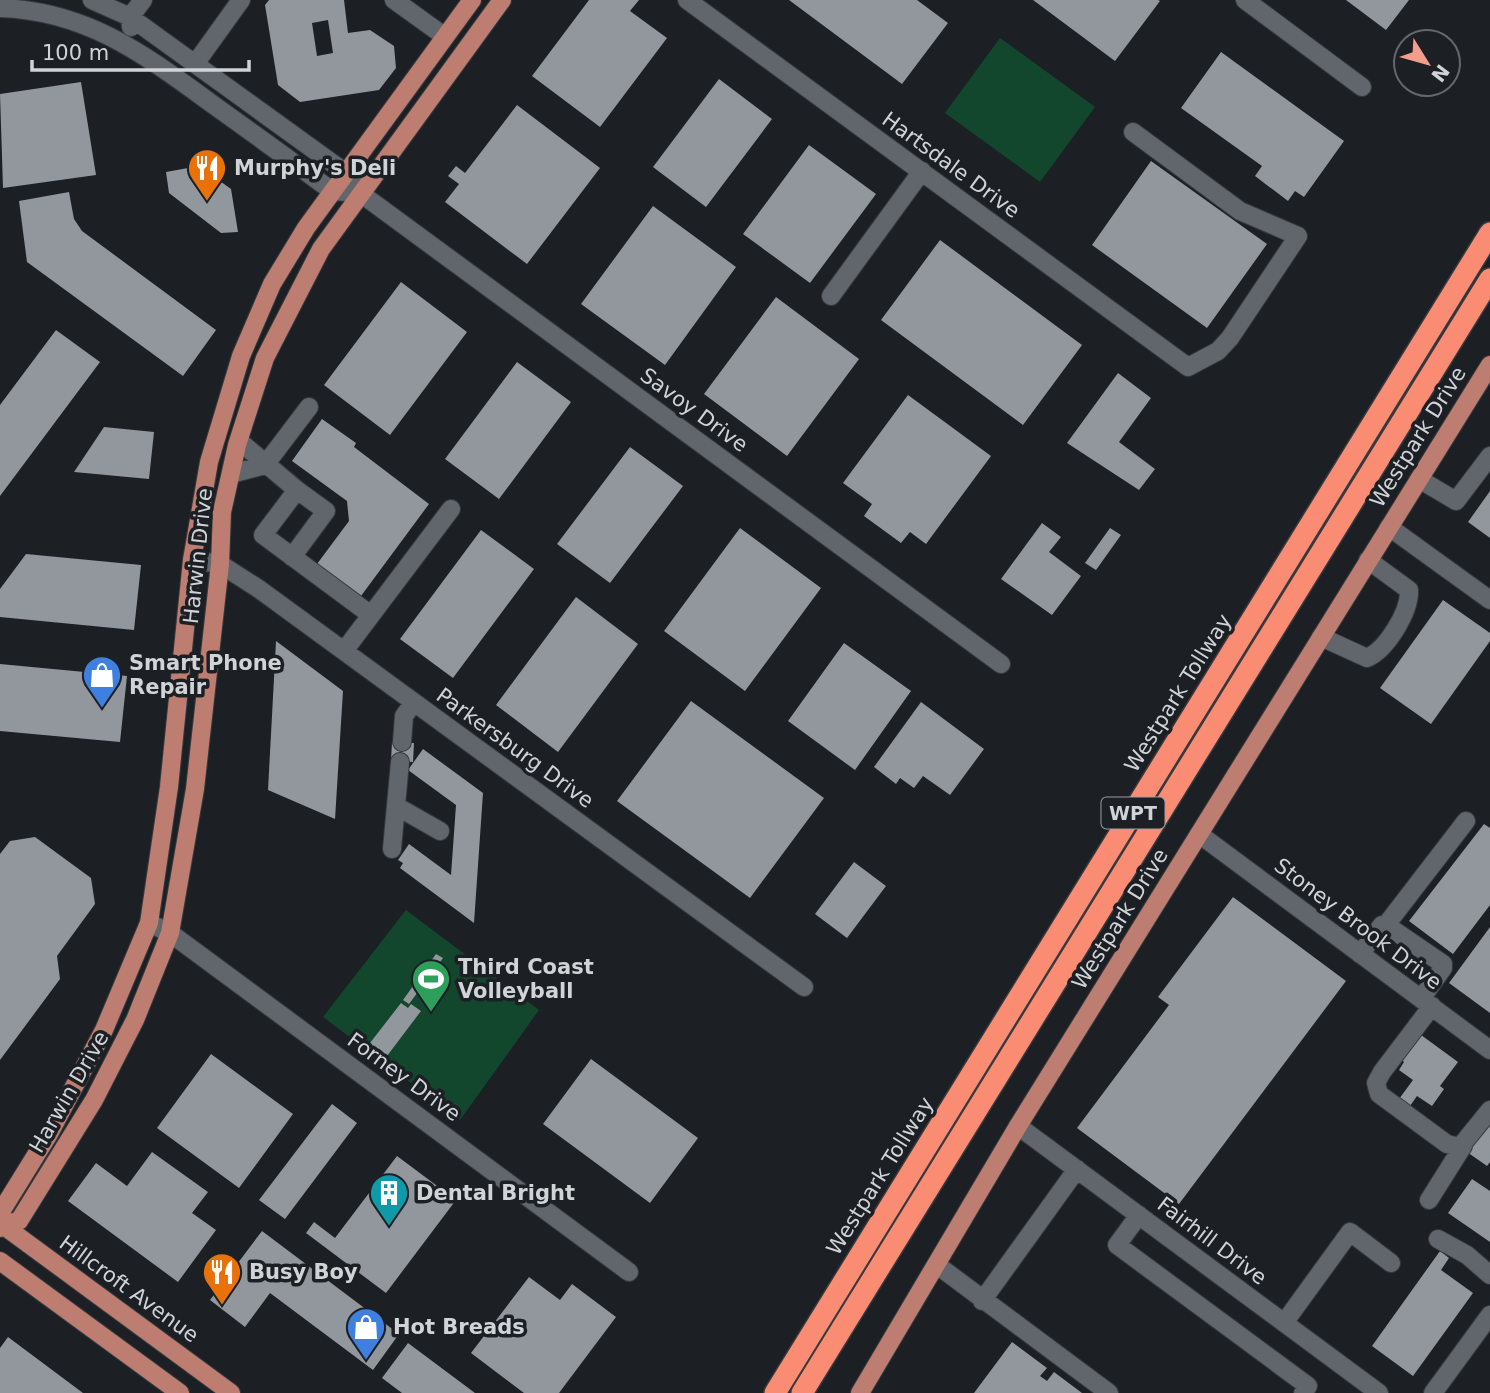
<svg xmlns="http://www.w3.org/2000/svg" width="1490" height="1393" font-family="'DejaVu Sans',sans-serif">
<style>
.green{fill:#12472d}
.building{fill:#91979d;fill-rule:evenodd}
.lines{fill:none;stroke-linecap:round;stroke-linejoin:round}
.minor-casing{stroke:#363a3e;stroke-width:20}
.major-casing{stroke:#363a3e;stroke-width:20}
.highway-casing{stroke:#363a3e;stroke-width:24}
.minor{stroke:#60666b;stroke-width:18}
.major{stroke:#bd7d70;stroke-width:18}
.highway{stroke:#fb8c74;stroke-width:21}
.labels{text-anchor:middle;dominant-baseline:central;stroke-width:7;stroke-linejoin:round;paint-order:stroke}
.shield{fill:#1c2025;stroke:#9a9ea2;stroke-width:2}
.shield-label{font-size:19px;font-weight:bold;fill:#d0d4d7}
.street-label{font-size:21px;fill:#d0d4d7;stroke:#1c2025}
.poi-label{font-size:21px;font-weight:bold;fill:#d0d4d7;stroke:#1c2025;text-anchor:start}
</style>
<rect width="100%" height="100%" fill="#1c2025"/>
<path class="green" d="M1000,38l95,69 -55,75 -95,-69z
M406,910l133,100 -79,110 -137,-103z"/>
<path class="building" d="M269,0h75l4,33 22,-3 24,16 2,22 -17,22 -79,12 -22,-17 -13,-80zM328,20l5,33 -16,3 -5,-33z
M589,0h50l-9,11 37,27 -67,89 -68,-51z
M789,0h128l31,23 -46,61z
M1033,0h125l2,1 -45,60z
M1346,0h63l-23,30z
M1221,52l123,89 -40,56 -9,-6 -7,10 -33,-25 7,-10 -81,-58z
M719,79l53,40 -66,88 -53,-40z
M81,82l15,93 -93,13 -3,-94z
M517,105l83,63 -73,96 -82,-62 14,-18 -11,-8 8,-10 9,7z
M809,145l67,49 -66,89 -67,-49z
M1151,161l116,83 -60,84 -115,-83z
M199,166l32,23 7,43 -17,1 -52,-40 -3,-21z
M69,192l5,27 8,12 134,99 -33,46 -156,-114 -8,-61z
M653,206l83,61 -71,98 -84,-61z
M940,240l142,105 -59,80 -142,-105z
M401,282l66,50 -77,103 -66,-50z
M776,297l83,62 -72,97 -83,-62z
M56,330l44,32 -100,134v-91z
M517,362l54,40 -72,97 -54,-40z
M1118,373l33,25 -32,44 36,27 -16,21 -72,-47z
M908,395l83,61 -65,88 -16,-12 -9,11 -37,-27 8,-12 -29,-21z
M322,419l34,24 -2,4 75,57 -68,92 -44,-32 32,-43 -2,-20 -55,-40z
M104,427l50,5 -5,47 -75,-7z
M630,447l53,39 -73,97 -53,-39z
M1490,491v47l-22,-16z
M1042,523l19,14 -12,15 32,24 -29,39 -51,-36z
M740,528l81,60 -76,103 -81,-60z
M1110,528l11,7 -25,35 -11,-7z
M481,530l53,39 -81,109 -53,-39z
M26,554l115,11 -7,65 -134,-13v-28z
M576,597l62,47 -80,108 -62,-47z
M1443,600l47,33v8l-59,83 -51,-36z
M276,641l67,50 -8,128 -67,-29z
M844,643l67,48 -56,79 -67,-49z
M0,664l127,12 -7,66 -120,-11z
M691,701l133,97 -74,100 -133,-97z
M921,702l63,47 -34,46 -27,-19 -9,12 -14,-10 -4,6 -22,-17z
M392,742l22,1 -1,19 -22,-1z
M423,749l60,44 -9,130 -74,-55 3,-5 -5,-3 11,-16 42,31 5,-70 -48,-35z
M1484,824l6,4v77l-37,49 -44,-33z
M35,837l56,41 4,26 -38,52 3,23 -60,81v-206l10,-13z
M854,862l32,24 -39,52 -32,-24z
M1233,897l113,84 -167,223 -102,-76 92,-123 -11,-8z
M1490,927v86l-41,-30z
M436,954l7,4 -34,46 -6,-4z
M401,1003l7,5 3,-4 10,7 -34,45 -17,-13z
M1417,1032l41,30 -18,24 4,3 -12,17 -15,-10 -7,10 -11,-7 14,-19 -14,-10 5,-8 -5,-5z
M211,1054l82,60 -54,74 -82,-60z
M591,1059l107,79 -48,65 -107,-79z
M332,1104l25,19 -72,96 -26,-19z
M1490,1120v42l-3,4 -20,-14z
M152,1152l56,40 -16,21 24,17 -38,52 -110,-81 28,-38 31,23z
M397,1156l59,44 -70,93 -80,-60 8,-11 21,16z
M1472,1179l18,12v51l-42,-29z
M262,1231l137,103 -26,36 -103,-77 -25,34 -35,-27z
M1440,1251l9,7 -8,12 32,23 -60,83 -41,-30z
M529,1277l31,23 12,-16 44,33 -57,76h-35l-53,-40z
M8,1337l75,56h-83v-45z
M1012,1342l35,26 -7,8 7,5 7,-9 28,21h-108z
M408,1343l67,50h-73l-20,-15z"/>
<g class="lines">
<g class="minor-casing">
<path id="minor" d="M92,0l38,17 216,156 14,20 11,8 630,463
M394,0l50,36
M687,0l501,367 30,-16 12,-13 68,-102 -58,-25 -107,-79
M1245,0l117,87
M0,8c89,3 146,48 215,98 39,28 78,56 117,85l14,1
M131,27l-1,-10 13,-17
M195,64l46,-64
M831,296l91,-125
M239,441l58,49 -34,45 108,80
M231,474l34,-9 44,-58
M1419,479l37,22 34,-45
M1389,527l101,73
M292,557l34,-46 -29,-21
M192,560l28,4 39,25 545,398
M1321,637l46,21c19,-8 43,-46 42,-68l-41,-30
M344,651l107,-142
M402,742l2,-26 10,-14
M396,806l44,25
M1199,834l291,216
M392,849l8,-87
M149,923l21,10 459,339
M1386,925l80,-104
M1360,954l22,-29h4l57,39v4l-22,31
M1432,1006l-50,66 -6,11 3,11 68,50 13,3 30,-37
M1018,1126l361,267
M1429,1200l34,-54
M1139,1215l-22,30 191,141 -5,7
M1438,1239l29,16 23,20
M937,1265l172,128
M982,1301l95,-132
M1284,1323l66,-91 41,31
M1433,1393l57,-78"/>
</g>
<g class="major-casing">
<path id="major" d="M0,1223l231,170
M2,1224l17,-3 75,-121 41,-80 35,-87 25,-144 25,-225 2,-52 15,-67 28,-87 56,-109 181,-249
M0,1228l2,-18 47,-76 55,-104 45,-107 20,-136 23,-227 17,-98 32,-106 31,-72 34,-56 166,-228
M0,1261l180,132
M860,1393l158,-267 472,-761"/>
</g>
<g class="highway-casing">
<path id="highway" d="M775,1393l715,-1160
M802,1393l688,-1114"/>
</g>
<use href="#minor" class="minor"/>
<use href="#major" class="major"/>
<use href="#highway" class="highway"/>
</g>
<defs>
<g id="restaurant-pin" transform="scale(2.0125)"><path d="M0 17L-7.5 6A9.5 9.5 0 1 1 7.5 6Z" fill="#e8710a" stroke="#1c2025"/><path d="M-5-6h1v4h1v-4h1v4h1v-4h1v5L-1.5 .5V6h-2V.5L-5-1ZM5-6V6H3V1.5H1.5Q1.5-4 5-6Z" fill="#fff"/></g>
<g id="shop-pin" transform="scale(2.0125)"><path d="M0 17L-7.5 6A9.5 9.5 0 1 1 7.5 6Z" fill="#3f7fe0" stroke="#1c2025"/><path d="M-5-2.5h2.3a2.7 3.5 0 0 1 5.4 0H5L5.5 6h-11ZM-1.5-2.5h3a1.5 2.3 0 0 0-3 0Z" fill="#fff"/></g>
<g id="stadium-pin" transform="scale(2.0125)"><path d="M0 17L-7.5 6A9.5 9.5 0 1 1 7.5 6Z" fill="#2e9e5b" stroke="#1c2025"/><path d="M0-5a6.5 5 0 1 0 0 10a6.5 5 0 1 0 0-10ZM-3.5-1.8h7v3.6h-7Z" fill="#fff"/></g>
<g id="building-pin" transform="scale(2.0125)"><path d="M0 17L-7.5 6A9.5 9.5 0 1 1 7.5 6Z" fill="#0f9aa8" stroke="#1c2025"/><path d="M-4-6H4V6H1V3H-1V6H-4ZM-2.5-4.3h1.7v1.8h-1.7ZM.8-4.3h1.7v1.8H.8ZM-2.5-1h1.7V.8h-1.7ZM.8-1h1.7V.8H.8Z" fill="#fff"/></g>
</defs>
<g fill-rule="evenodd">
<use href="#restaurant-pin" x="207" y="168"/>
<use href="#shop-pin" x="102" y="675"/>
<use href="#stadium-pin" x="431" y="979"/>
<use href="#building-pin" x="389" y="1193"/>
<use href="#restaurant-pin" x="222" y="1272"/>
<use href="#shop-pin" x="366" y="1327"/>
</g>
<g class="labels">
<rect class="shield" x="1101.5" y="797.5" width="63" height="31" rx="5"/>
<g class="shield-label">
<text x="1133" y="813">WPT</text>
</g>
<g class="street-label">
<text transform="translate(951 165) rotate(36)">Hartsdale Drive</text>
<text transform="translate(694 410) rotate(36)">Savoy Drive</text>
<text transform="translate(1418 437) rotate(-58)">Westpark Drive</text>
<text transform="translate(198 556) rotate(-84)">Harwin Drive</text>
<text transform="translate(1178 693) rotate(-58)">Westpark Tollway</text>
<text transform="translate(515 748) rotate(36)">Parkersburg Drive</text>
<text transform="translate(1120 919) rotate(-58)">Westpark Drive</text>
<text transform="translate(1358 924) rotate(37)">Stoney Brook Drive</text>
<text transform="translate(404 1077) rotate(36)">Forney Drive</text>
<text transform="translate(69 1092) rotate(-60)">Harwin Drive</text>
<text transform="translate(880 1176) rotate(-58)">Westpark Tollway</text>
<text transform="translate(1212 1241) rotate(37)">Fairhill Drive</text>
<text transform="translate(129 1289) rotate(36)">Hillcroft Avenue</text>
</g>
<g class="poi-label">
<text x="234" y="168">Murphy's Deli</text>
<text x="129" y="663">Smart Phone<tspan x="129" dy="24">Repair</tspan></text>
<text x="458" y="967">Third Coast<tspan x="458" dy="24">Volleyball</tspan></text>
<text x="416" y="1193">Dental Bright</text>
<text x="249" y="1272">Busy Boy</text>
<text x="393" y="1327">Hot Breads</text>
</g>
</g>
<g transform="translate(1427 63) rotate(127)"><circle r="33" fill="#1c2025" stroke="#64686c" stroke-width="2"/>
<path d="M0-5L12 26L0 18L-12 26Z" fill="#f49d8d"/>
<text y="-10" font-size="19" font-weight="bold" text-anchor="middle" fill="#d0d4d7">N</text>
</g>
<path d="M32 60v10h217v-10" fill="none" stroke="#d0d4d7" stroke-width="3.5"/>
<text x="42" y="60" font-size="21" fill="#d0d4d7" stroke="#1c2025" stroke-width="5" paint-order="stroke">100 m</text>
</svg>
